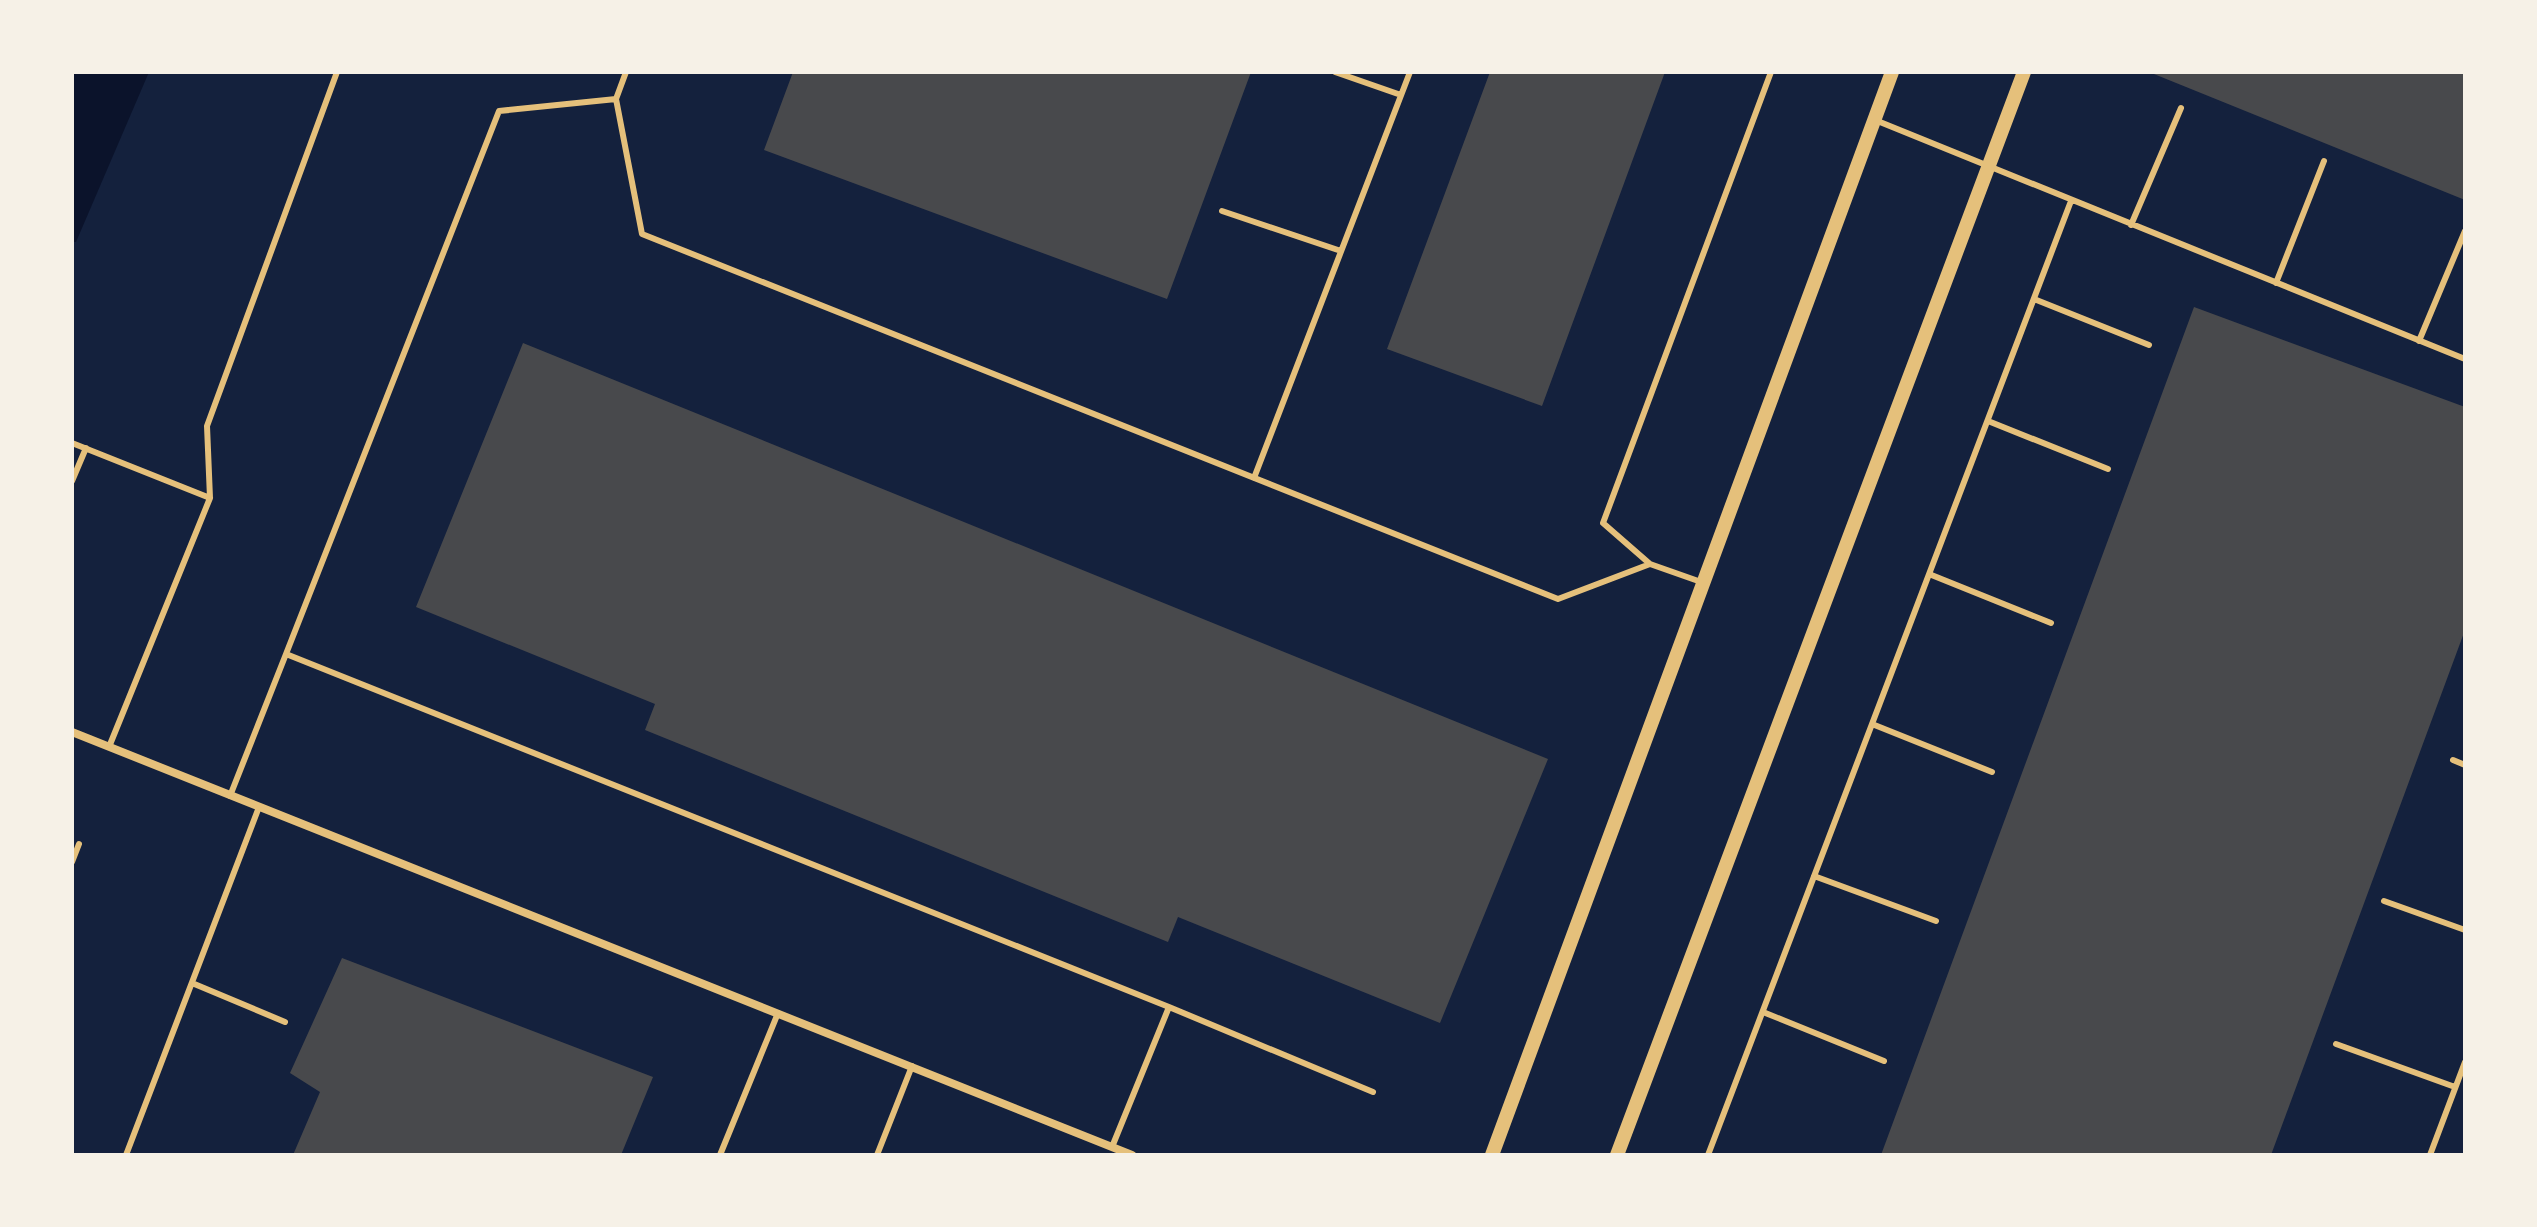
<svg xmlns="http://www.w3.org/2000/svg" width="2537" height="1227" font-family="'Open Sans',sans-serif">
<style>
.water{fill:#0b132b}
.building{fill:#48494c}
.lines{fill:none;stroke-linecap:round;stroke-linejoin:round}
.service{stroke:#e5c07b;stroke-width:6}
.minor{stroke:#e5c07b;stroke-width:8}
.tertiary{stroke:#e5c07b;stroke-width:14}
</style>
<rect width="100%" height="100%" fill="#14213d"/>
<path class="water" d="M72,72h77l-73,170h-4z"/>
<path class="building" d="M793,72h458l-84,227 -403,-149z
M1490,72h175l-123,334 -155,-57z
M2149,72h316v128z
M2194,307l271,100v223l-194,525h-390z
M523,343l1025,416 -108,264 -262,-106 -10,25 -523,-212 10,-26 -239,-97z
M342,958l311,119 -32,78h-328l27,-63 -30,-19z"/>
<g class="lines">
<path class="service" d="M1335,72l66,23
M616,99l10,-27
M1875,120l590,239
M1222,211l119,40
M2131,225l50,-117
M2276,283l48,-122
M2034,299l115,46
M2419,341l46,-110
M1988,421l120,48
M72,443l138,55
M1254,478l156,-406
M72,481l14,-33
M1650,564l-47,-41 168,-451
M1929,574l122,49
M286,654l213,-543 117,-12 26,135 916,365 92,-35 54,19
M1872,724l120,48
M109,747l101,-249 -3,-72 130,-354
M2453,760l12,5
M230,796l56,-142 883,353
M72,862l7,-18
M1814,876l122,45
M2384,901l81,29
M192,983l93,39
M1763,1012l121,49
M2336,1044l119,43
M1112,1147l57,-140 204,85
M126,1155l133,-348
M720,1155l58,-142
M877,1155l35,-89
M1708,1155l363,-954
M2430,1155l35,-93"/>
<path class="minor" d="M72,732l1060,423"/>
<path class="tertiary" d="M1492,1155l400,-1083
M1617,1155l407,-1083"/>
</g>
<rect width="2537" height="1227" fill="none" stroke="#f6f1e7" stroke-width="148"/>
</svg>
